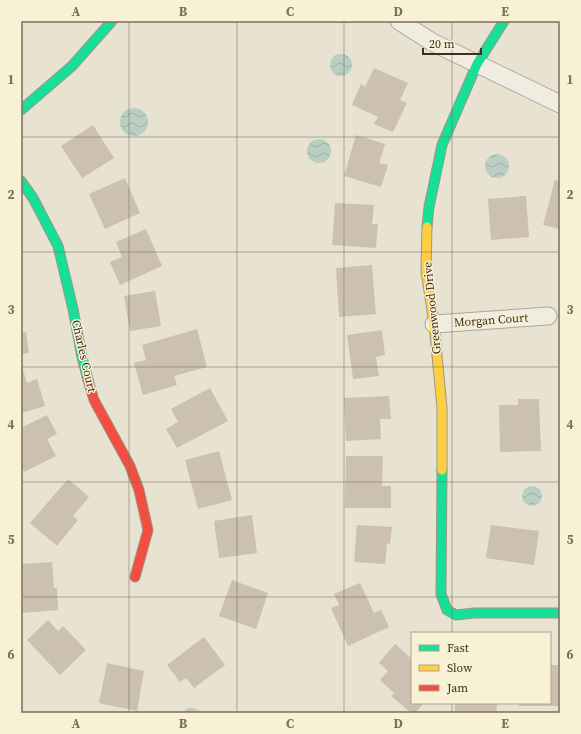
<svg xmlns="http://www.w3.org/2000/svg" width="581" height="734" font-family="'Source Serif 4',serif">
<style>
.water{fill:url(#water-waves)}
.building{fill:#ccc0b0}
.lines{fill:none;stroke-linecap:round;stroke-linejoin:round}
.street-casing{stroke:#aea798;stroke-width:19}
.fast-casing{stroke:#9d9688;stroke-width:11}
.slow-casing{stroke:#9d9688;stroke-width:11}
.jam-casing{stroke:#9d9688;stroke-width:11}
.street{stroke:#f0ece2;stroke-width:17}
.fast{stroke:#16e098;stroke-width:9}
.slow{stroke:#ffcf43;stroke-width:9}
.jam{stroke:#f24e42;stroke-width:9}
.grid{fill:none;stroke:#7a6e5c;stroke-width:1;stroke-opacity:0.55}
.labels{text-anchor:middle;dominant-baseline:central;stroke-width:3;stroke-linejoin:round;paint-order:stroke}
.street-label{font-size:12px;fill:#3f301e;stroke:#f9f1d5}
.neatline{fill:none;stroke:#7a6e5c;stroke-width:1.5}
.grid-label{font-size:13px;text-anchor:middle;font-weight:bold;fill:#7a6e5c}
</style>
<defs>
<pattern id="water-waves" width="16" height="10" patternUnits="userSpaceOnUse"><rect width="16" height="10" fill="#bacec4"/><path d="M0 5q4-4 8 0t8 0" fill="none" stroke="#a1b1a8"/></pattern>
</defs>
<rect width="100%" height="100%" fill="#e8e2d0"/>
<path class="water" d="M330 65a11 11 0 1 1 22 0a11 11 0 1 1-22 0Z
M120 122a14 14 0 1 1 28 0a14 14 0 1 1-28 0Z
M307 151a12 12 0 1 1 24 0a12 12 0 1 1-24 0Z
M485 166a12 12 0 1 1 24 0a12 12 0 1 1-24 0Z
M522 496a10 10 0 1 1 20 0a10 10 0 1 1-20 0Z
M188,708c6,0 9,0 13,5h-19z"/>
<path class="building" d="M374,68l34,15 -8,17 7,3 -14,29 -19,-8 4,-7 -26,-12 9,-21 4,3z
M93,125l21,33 -32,20 -21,-32z
M356,135l29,9 -6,19 9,2 -7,22 -37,-11z
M125,178l15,35 -35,16 -16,-35z
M555,180l5,1v48l-17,-4z
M526,196l3,41 -38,3 -3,-41z
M335,203l39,2 -2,19h6l-2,24 -44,-3z
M146,229l16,37 -42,19 -10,-23 12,-5 -6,-15z
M372,265l4,49 -37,3 -3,-49z
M155,291l6,35 -31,5 -6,-35z
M197,329l10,38 -33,9 3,9 -34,10 -9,-32 12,-3 -4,-15z
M382,330l3,25 -9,2 3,19 -26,3 -6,-44z
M26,332l3,21 -8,1v-21z
M21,363l6,20 10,-4 8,27 -24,7z
M210,388l18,33 -51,27 -11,-19 12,-7 -7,-13z
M389,396l2,23h-11l1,20 -35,2 -2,-43z
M518,399h21l2,52 -41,1 -1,-47h19z
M47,415l10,19 -10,5 9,17 -32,16 -3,-7v-37z
M219,451l13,49 -34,9 -13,-49z
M346,456h37l-1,30h9v22h-46z
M68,479l21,18 -16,19 5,4 -21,26 -27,-23z
M252,515l5,38 -38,5 -5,-37z
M357,525l35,2 -2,17 -3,-1 -2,21 -31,-2z
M491,525l48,6 -5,34 -48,-7z
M52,562l2,26h3l1,22 -37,3v-49z
M232,580l36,13 -12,36 -37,-13z
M360,583l14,30 7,-3 8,17 -41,19 -17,-38 8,-3 -5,-11z
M48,620l10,11 5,-5 23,24 -26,25 -33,-35z
M204,637l21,28 -31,23 -8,-10 -6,4 -13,-17z
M395,644l17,15v44h12l-9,10h-4l-20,-17 3,-3 -14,-13 8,-9 -9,-8z
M107,663l37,8 -7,40 -38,-8z
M550,665h8v41h-39v-3h31z
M455,703h42l-1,10 -41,-1z"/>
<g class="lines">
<g class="street-casing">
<path id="street" d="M399,21l33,21 128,62
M434,324l114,-8"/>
</g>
<g class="fast-casing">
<path id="fast" d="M21,110l51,-44 40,-45
M21,181l12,17 25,48 15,63 9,48 6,23
M427,227l2,-20 13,-62 35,-81 27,-43
M442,470l-1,124 6,16 9,5 18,-2h86"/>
</g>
<g class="slow-casing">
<path id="slow" d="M427,227l-1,44 8,53 8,84v62"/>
</g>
<g class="jam-casing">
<path id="jam" d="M88,380l6,20 36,66 9,24 9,40 -13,47"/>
</g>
<use href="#street" class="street"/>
<use href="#fast" class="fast"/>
<use href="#slow" class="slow"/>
<use href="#jam" class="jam"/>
</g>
<path class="grid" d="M129,21v692M237,21v692M344,21v692M452,21v612M21,137h539M21,252h539M21,367h539M21,482h539M21,597h539M452,703v10"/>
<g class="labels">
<g class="street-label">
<text transform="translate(432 308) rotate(-96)">Greenwood Drive</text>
<text transform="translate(491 320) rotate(-4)">Morgan Court</text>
<text transform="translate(84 356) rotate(77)">Charles Court</text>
</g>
</g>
<rect width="581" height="734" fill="none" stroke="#f9f1d5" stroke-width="44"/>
<rect x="411" y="632" width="140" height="72" fill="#f9f1d5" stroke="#afa48c"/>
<rect x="419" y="645" width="20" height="6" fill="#16e098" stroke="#afa48c"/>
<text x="447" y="652" font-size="12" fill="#3f301e">Fast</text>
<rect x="419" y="665" width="20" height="6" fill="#ffcf43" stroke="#afa48c"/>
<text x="447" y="672" font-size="12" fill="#3f301e">Slow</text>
<rect x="419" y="685" width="20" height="6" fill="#f24e42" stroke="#afa48c"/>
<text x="447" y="692" font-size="12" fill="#3f301e">Jam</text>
<path d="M423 48v6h58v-6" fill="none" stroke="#3f301e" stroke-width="2"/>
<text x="429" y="48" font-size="12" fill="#3f301e" stroke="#f9f1d5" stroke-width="3" paint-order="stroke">20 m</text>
<rect x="22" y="22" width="537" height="690" class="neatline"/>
<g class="grid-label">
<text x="76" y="16">A</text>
<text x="183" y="16">B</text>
<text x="290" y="16">C</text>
<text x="398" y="16">D</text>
<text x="505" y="16">E</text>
<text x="11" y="84">1</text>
<text x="570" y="84">1</text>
<text x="11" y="199">2</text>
<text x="570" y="199">2</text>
<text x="11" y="314">3</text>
<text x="570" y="314">3</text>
<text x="11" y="429">4</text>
<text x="570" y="429">4</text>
<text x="11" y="544">5</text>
<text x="570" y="544">5</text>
<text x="11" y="659">6</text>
<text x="570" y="659">6</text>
<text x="76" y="728">A</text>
<text x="183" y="728">B</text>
<text x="290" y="728">C</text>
<text x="398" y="728">D</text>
<text x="505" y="728">E</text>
</g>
</svg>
